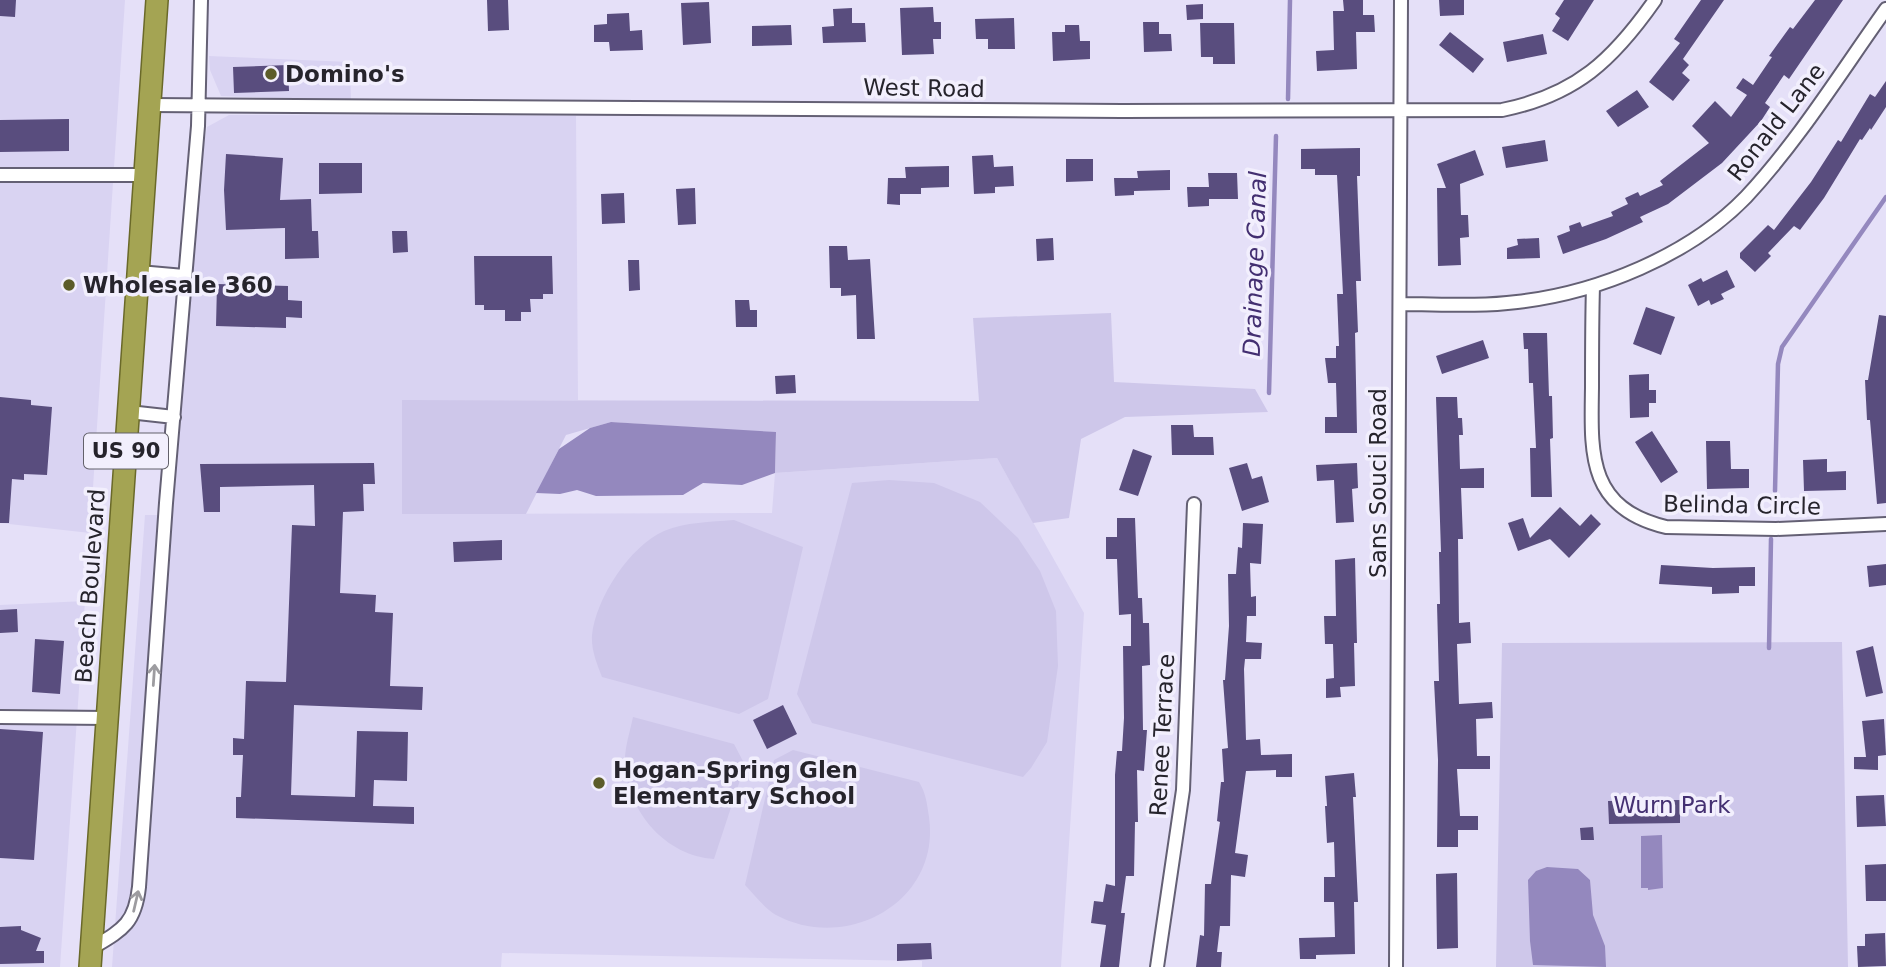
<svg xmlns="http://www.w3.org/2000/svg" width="1886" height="967" font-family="'DejaVu Sans',sans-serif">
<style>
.built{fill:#d9d3f2}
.green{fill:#cec7ea}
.water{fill:#9488be}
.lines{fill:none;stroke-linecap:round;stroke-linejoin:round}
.stream{stroke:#9488be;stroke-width:4.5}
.building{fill:#594d7e}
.minor-casing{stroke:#646074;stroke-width:16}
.trunk-casing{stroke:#6a6929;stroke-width:24}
.minor{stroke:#fff;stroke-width:12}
.trunk{stroke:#a4a453;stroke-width:21}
.oneway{stroke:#9d9ca0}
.poi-dot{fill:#5c5c29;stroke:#f2effd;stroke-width:2.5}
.labels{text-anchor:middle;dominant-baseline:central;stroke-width:7;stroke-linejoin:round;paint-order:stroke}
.shield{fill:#f2effd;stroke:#63616b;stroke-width:2}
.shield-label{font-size:21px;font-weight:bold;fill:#26242c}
.poi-label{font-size:23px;font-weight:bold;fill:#26242c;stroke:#f2effd;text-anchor:start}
.street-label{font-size:23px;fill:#26242c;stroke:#f2effd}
.park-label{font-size:23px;fill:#443072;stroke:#f2effd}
.water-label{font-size:24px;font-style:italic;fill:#432f71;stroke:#f2effd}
</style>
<rect width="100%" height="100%" fill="#e5e0f8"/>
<path class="built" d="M0,0h125l-35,533 -90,-10z
M209,56l141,6 1,39 -130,-5 -11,-26z
M229,115l347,1 2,284h-175l-1,114 370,-1 3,-40 222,-15 87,155 -23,354h-139v-6l-420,-8 -1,14h-389l33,-452h26l33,-372 3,-16z
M85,601l-25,366h-60v-362z"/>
<path class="green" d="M1111,313l3,69 141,7 13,23 -143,5 -44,22 -12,79 -36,5 -36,-65 -222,15 1,-40 -165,-11 -45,13 -40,79h-124v-114l577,1 -6,-83z
M889,480l45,3 46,19 38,36 22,33 16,40 2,55 -11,76 -16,26 -8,9 -211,-54 -15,-29 55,-211z
M734,520l69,27 -35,152 -29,15 -137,-37c-5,-13 -11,-27 -10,-42 4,-37 38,-89 72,-104 22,-9 46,-9 70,-11z
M1842,642l6,325h-352l6,-324z
M633,717l101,27 11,21 -31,94c-48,-3 -86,-47 -89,-94 -1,-16 5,-33 8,-48z
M793,750l126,32c7,11 8,22 10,35 12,85 -82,136 -153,98 -11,-6 -22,-21 -31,-30l29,-125z"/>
<path class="water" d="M611,422l165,10 -1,41 -33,12 -39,-2 -20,12 -87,1 -19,-6 -17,4 -24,-1 23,-44 31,-21z
M1662,835l1,53 -15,2v-2h-7v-52z
M1547,867l31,2 12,11 3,35 12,31 1,21 -73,-2 -3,-24 -2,-61 8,-9z"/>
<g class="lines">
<path class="stream" d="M1288,99l2,-99
M1269,393l7,-257
M1775,491l3,-127 4,-17 104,-150
M1769,648l2,-109"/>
</g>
<path class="building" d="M0,0h16l-1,17 -15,-1z
M487,0h21l1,30 -21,1z
M1343,0h20v15h11l1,17h-19l1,37 -40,2 -1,-20 18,-1 -1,-39h11z
M1439,0h25v15l-24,1z
M1564,0h30l-26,41 -16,-10 8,-13 -5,-4z
M1701,0h23l-41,59 6,6 -7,8 8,7 -17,21 -24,-19 31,-39 -6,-4z
M1815,0h28l-54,79 -5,-4 -19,28 5,4 -9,14 -39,42 -54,41 -28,13 3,5 -37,17 -43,15 -6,-18 13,-5 -1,-5 11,-4 2,5 31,-11 -2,-4 17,-8 -3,-6 13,-6 2,4 23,-11 -3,-4 49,-38 -17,-17 23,-25 16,16 16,-22 -11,-7 7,-10 10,7 19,-28 -3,-1 21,-29 3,2z
M709,2l2,41 -28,2 -2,-42z
M1203,4v15l-16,1 -1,-15z
M933,7l1,15h7v17h-8l1,15 -32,1 -2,-47z
M852,8v15h13l1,19 -43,1 -1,-16 12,-1 -1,-17z
M629,13l1,18 12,-1 1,20 -33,1 -1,-9h-15v-17l13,-1v-10z
M1014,18l1,31h-27v-10h-12l-1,-20z
M1143,22h16v12h12l1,17 -28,1z
M1200,23h34l1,41h-22v-7h-12z
M791,25l1,20 -40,1v-20z
M1065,25h14l1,16h10v18l-37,2 -1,-29h13z
M1450,32l34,27 -11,14 -34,-28z
M1543,34l4,20 -40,8 -4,-20z
M288,65l1,26 -55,2 -1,-26z
M1886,81v26l-15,23 -1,-2 -8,12 -2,-1 -36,59 -24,32 -6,-4 -26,27 3,3 -16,16 -15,-14v-5l28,-28 6,5 37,-48 27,-42 3,2 29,-48 5,3z
M1637,90l12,17 -31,20 -12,-16z
M69,119v32l-69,1v-32z
M1545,140l3,21 -42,7 -4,-21z
M1360,148v28h-3l4,105h-5l2,51 -3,1 2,100h-32v-16h12l-1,-34h-8l-3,-25h11v-12h3l-2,-52h6l-6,-119h-22v-6h-14v-20z
M1475,150l9,25 -24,9 1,31h7l1,22 -9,1 1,27 -23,1 -1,-78h9l-9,-24z
M226,154l57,4 -3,42 31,-1 1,32h6l1,27 -34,1v-31l-59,2 -2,-40z
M993,155l1,12 19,-1 1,20 -19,1v6l-21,1 -2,-38z
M1066,159h27v22l-27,1z
M319,163h43v30l-43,1z
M949,166v21l-28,1v6h-21v11l-13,-1 1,-26h18l-1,-11z
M1170,170v20l-36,1v4l-19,1 -1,-18h24l-1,-7z
M1208,173h29l1,26h-29v7l-21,1 -1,-20h22z
M695,188l1,36 -18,1 -2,-36z
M624,193l1,30 -23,1 -1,-30z
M392,231h15l1,21 -15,1z
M1053,238l1,22 -17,1 -1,-22z
M1539,238l1,20 -33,1v-11l11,-3 -1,-6z
M829,246h18l1,14 22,-1 5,80h-18l-1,-44 -15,1v-8h-11z
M474,256h78l1,38h-10v5h-13l1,13h-10v9h-16v-11h-21v-5h-9z
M628,260h11l1,30 -11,1z
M1727,270l8,17 -14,7 3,5 -13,6 -2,-5 -11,6 -10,-21 13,-7 2,4z
M217,284l71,2v14l14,1v17l-16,-1v11l-70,-2z
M735,300h14l1,10h7v17h-21z
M1646,307l29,10 -14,38 -28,-11z
M1879,315l7,1v187l-9,1 -7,-84h-3l-2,-40h3z
M1523,333h24l2,63h3l1,42 -3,1 2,58h-21l-1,-49h6l-3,-65h-4l-1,-34h-4z
M1483,340l6,18 -47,16 -6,-18z
M1649,374v16h7v13h-7v14l-19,1 -1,-43z
M795,375l1,18 -20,1 -1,-18z
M0,397l31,3v5l21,2 -5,68 -23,-1v6l-12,-1 -3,44h-9z
M1436,397h21l1,21h4l1,17h-4l1,34 24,-1v20h-23l2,51h-5l1,84 11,-1 1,21 -14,1 2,60 33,-2 1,16 -17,1 1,37h13v13h-33l3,47h18v14h-20v17h-21l1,-87 -4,-79h5l-2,-77h3l-1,-52h2z
M1171,425h22l1,12h19l1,18h-42z
M1652,431l26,41 -17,11 -26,-41z
M1706,441h24l1,28h18v19l-42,1z
M1133,449l19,7 -14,40 -19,-6z
M1827,459v13l19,-1v19l-42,1 -1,-31z
M374,463l1,21h-12l1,27 -21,1 -3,81 36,2 -1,17 18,1 -3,73 33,1 -1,23 -128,-5 -3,90 64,2 2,-66 51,1 -1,49 -33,-1 -1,26 41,1v17l-178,-6v-21h5l2,-42h-10v-17l11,1 2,-58 40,1 6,-157 23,1 -1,-41 -94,2v25h-16l-4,-48z
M1247,463l5,16 10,-3 7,26 -27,9 -13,-43z
M1357,463l1,25 -6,1 2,33 -18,1 -2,-43 -17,1 -1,-16z
M1560,507l20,19 11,-12 10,10 -32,34 -19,-19 -32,12 -10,-28 15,-5 7,20z
M1117,518h18l3,80h4l1,25h6l1,42 -8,1 1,64h4l-3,41 -7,-1 1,52h-3l-1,54h-8l-5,37h4l-6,54h-19l6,-42 -15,-2 3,-22 9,1 3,-18 9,2v-111l2,-24h5l2,-33 -1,-72h8v-32l-12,1 -2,-56h-11v-22h11z
M1243,523l20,1 -2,40 -11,-1 1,34 5,-1v20h-9l-1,26 16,1 -1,16h-16l-1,10 2,71 14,-1 1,16 31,-1v23h-16v-7l-30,1 -11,82 13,2 -3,22 -14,-2 -1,51h-10l-3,26h5l-1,15h-25l4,-32 4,1 1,-52h6l9,-62 -3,-1 4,-39h3l-2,-33 6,-1 -5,-68h2l4,-54 -1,-52h8l2,-27 4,1z
M502,540v20l-48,2 -1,-20z
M1355,558l2,85h-3l1,43 -15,1 1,10 -15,1v-19l8,-1 -1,-34h-8l-1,-28h12l-1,-56z
M1886,564v21l-17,2 -2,-21z
M1661,565l52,3 42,-1v19h-16v7l-27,1v-7l-53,-3z
M17,609l1,23 -18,1v-23z
M35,639l29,2 -4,53 -28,-2z
M1873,646l10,47 -17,4 -10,-46z
M783,705l14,29 -30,15 -14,-29z
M1884,719l2,36 -8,1v14l-24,-1v-12h12l-4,-36z
M0,729l43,3 -9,128 -34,-2z
M1354,773l2,24h-3l5,105h-4l1,52 -39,1v4h-16l-1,-21 36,-1 -1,-35h-10v-25h11l-1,-35 -7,1 -2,-37h2l-2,-30z
M1884,795l2,31 -29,1 -1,-31z
M1680,800v23l-71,1 -1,-23z
M1593,827l1,13h-13l-1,-12z
M1886,864v37h-20l-1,-36z
M1457,873l1,75 -21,1 -1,-75z
M21,926v4l20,8 -5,13h8v12l-44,1v-37z
M1885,933l1,33 -28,1 -1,-21h8v-12z
M931,943l1,16 -35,2v-17z"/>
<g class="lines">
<g class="minor-casing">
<path id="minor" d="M150,105l972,6 380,-1c74,-15 111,-50 153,-110
M0,175h145
M139,272l45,4
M1593,286c-1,34 -1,68 -1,102 -1,65 -5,120 74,139l110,2 110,-5
M1400,304c39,0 78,3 117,-2 80,-9 172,-46 229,-105 53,-57 95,-125 140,-188
M129,412l45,5
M0,717l108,1
M92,948c30,-18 43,-24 47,-61l27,-384 32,-377 3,-126
M1157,967l26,-177 11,-286
M1396,967l5,-967"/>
</g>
<g class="trunk-casing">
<path id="trunk" d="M90,967l67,-967"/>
</g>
<use href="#minor" class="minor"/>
<use href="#trunk" class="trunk"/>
</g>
<defs><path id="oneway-shaft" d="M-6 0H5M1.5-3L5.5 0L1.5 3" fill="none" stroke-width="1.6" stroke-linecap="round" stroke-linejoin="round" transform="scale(1.75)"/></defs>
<g class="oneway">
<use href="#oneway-shaft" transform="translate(154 675) rotate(-86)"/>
<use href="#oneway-shaft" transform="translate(136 901) rotate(-77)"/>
</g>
<g class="poi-dot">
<circle cx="271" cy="74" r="7"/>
<circle cx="69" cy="285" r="7"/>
<circle cx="599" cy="783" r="7"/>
</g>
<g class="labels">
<rect class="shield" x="84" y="433.5" width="84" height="35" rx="5"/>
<g class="shield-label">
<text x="126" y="451">US 90</text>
</g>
<g class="poi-label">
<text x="285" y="74">Domino's</text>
<text x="83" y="285">Wholesale 360</text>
<text x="613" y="770">Hogan-Spring Glen<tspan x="613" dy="26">Elementary School</tspan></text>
</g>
<g class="street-label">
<text transform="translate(924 88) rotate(1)">West Road</text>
<text transform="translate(1776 122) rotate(-52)">Ronald Lane</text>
<text transform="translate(1378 483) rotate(-90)">Sans Souci Road</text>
<text transform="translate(1742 505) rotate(1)">Belinda Circle</text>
<text transform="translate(90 586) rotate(-86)">Beach Boulevard</text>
<text transform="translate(1162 735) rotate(-87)">Renee Terrace</text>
</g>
<g class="park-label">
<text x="1672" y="805">Wurn Park</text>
</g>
<g class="water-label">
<text transform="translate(1255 264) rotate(-88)">Drainage Canal</text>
</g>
</g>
</svg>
